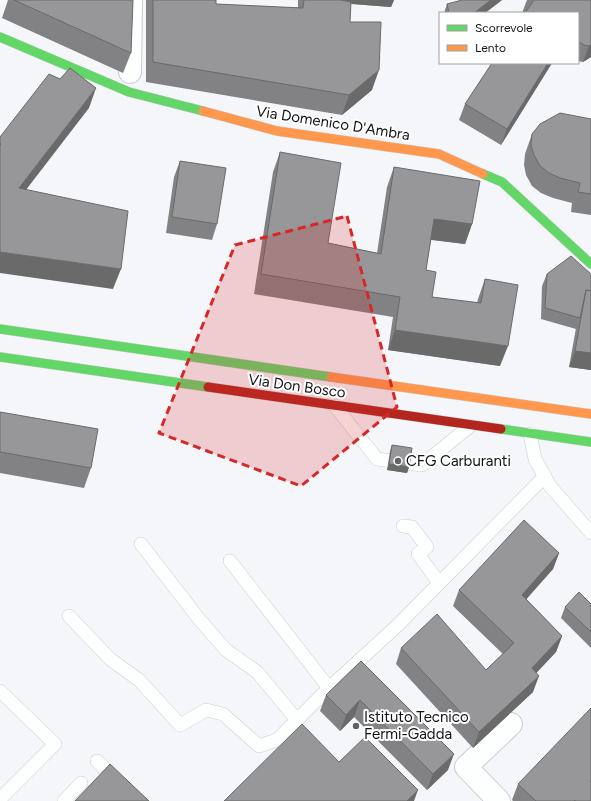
<svg xmlns="http://www.w3.org/2000/svg" width="591" height="801" font-family="Figtree,sans-serif">
<style>
.lines{fill:none;stroke-linecap:round;stroke-linejoin:round}
.lane-casing{stroke:#cccdd0;stroke-width:14}
.street-casing{stroke:#cccdd0;stroke-width:24}
.fast-casing{stroke:#cccdd0;stroke-width:10}
.slow-casing{stroke:#cccdd0;stroke-width:10}
.jam-casing{stroke:#cccdd0;stroke-width:10}
.lane{stroke:#fdfefe;stroke-width:13}
.street{stroke:#fdfefe;stroke-width:22}
.fast{stroke:#63d668;stroke-width:9}
.slow{stroke:#ff974d;stroke-width:9}
.jam{stroke:#b3261e;stroke-width:9}
.wall{fill:#828284}
.shaded-wall{fill:#6a6a6b}
.building{fill:#979799;stroke:#6a6a6b}
.marked{fill:#d62828;fill-opacity:0.2;stroke:#d62828;stroke-width:3;stroke-dasharray:8 5;stroke-linejoin:round}
.poi-dot{fill:#606264;stroke:#fff;stroke-width:1.5}
.labels{text-anchor:middle;dominant-baseline:central;stroke-width:4;stroke-linejoin:round;paint-order:stroke}
.street-label{font-size:15px;fill:#111214;stroke:#fff}
.poi-label{font-size:15px;fill:#111214;stroke:#fff;text-anchor:start}
</style>
<rect width="100%" height="100%" fill="#f4f6f9"/>
<g class="lines">
<g class="lane-casing">
<path id="lane" d="M335,406l42,53 45,6 48,-39
M530,434l5,25 15,27 41,47
M403,526l9,1 15,20 -9,7 21,29
M141,544l58,75 27,31 31,22 40,48
M230,561l99,127
M69,616l41,43 29,21 41,45 26,-15 17,4 36,32 18,-6 52,-52 69,-63 147,-149
M0,691l55,53 -55,55
M97,761l41,40
M64,801l17,-18"/>
</g>
<g class="street-casing">
<path id="street" d="M130,72l1,-72
M499,801l-33,-34 45,-43"/>
</g>
<g class="fast-casing">
<path id="fast" d="M0,37l129,55 74,19
M483,174l19,8 89,82
M0,329l331,48
M0,357l208,30
M501,429l90,13"/>
</g>
<g class="slow-casing">
<path id="slow" d="M203,111l74,20 162,23 44,20
M331,377l260,37"/>
</g>
<g class="jam-casing">
<path id="jam" d="M208,387l293,42"/>
</g>
<use href="#lane" class="lane"/>
<use href="#street" class="street"/>
<use href="#fast" class="fast"/>
<use href="#slow" class="slow"/>
<use href="#jam" class="jam"/>
</g>
<path class="wall" d="M8,0h125l-2,53 -8,20 -121,-55z
M146,0h70v4l82,4v-8h96l-3,7 -40,-3 -1,18 22,68 -30,25 -196,-33z
M502,0l-17,13h-41l3,-9z
M527,0h64v57l-8,5 -5,-1v-48h-56z
M552,63l-51,82 -42,-25 6,-16z
M591,119v96l-20,-3 1,-9 -19,-5 -12,-5 -9,-7 -6,-11 -2,-10 1,-11 7,-20z
M280,152l48,91 49,10 10,-66 7,-20 78,57 -7,20 -34,-4 -5,30 6,27 45,6 1,-4 7,-20 15,87 -112,-16 5,-33 -139,-23 19,-122z
M180,161l37,63 -5,16 -46,-7 8,-56z
M547,274h44v96l-22,-3 7,-39v1l-35,-10 1,-33z
M0,412l91,56 -7,20 -84,-15z
M392,445l17,22 -2,6 -20,-3 3,-19z
M559,553l-6,16 -27,30 36,37 -6,16 -20,21 -3,19 -60,56 -77,-84 5,-16 85,22 17,-16 -50,-48 6,-16z
M591,604v44l-30,-30 4,-11z
M361,661l87,109 -21,20 -73,-73 -14,14 -20,-20 6,-16z
M518,784l73,17h-78l-1,-1z"/>
<path class="shaded-wall" d="M342,0h52l-3,7 -50,-4z
M491,0h11l-17,13h-11z
M591,44v13l-8,5 6,-16z
M548,63h4l-51,82 6,-16z
M379,70l-7,20 -30,25 7,-20z
M96,88l-7,20 -77,100 7,-20z
M434,219l38,5 -7,20 -39,-5z
M0,252l121,17 -8,20 -113,-16z
M395,330l113,16 -8,20 -112,-16z
M575,351l16,2v17l-22,-3z
M389,464l20,3 -2,6 -20,-3z
M559,553l-6,16 -37,42 6,-16z
M562,636l-6,16 -30,32 6,-16z
M539,676l-6,16 -60,56 6,-16z
M360,700l-6,17 -14,14 6,-16z
M454,754l-6,16 -21,20 6,-16z
M418,790l-4,11h-7z"/>
<path class="building" d="M14,0h119l-2,53z
M153,0h63v4l87,4 1,-8h37l10,2 -1,20h31l-2,48 -30,25 -196,-33z
M462,0h29l-17,13h-25l-2,-9z
M534,0h57v44l-2,2 -5,-1 -6,-4v-28h-53z
M492,63h56l-41,66 -42,-25z
M70,68l26,20 -77,100 109,23 -7,58 -121,-17v-107l1,-1 -1,-1v-6l49,-63 11,5z
M560,113l31,6v75l-13,-2 2,-9 -20,-5 -11,-5 -9,-7 -6,-11 -3,-10 1,-11 8,-10z
M280,152l61,11 -13,80 53,11 13,-87 86,14 -8,43 -38,-5 -8,51 10,2 -4,25 49,6 4,-24 33,6 -10,61 -113,-16 5,-33 -139,-23z
M180,161l46,7 -9,56 -45,-7z
M571,256l20,18v17l-5,-1 -1,5 -5,23 -35,-10 2,-34z
M586,290l5,1v62l-16,-2z
M0,412l98,17 -7,39 -91,-16z
M392,445l20,3 -3,19 -20,-3z
M524,520l35,33 -37,42 40,41 -30,32 7,8 -60,56 -78,-84 36,-34 49,56 28,-27 -55,-53z
M579,592l12,12v28l-26,-25z
M361,661l93,93 -21,20 -73,-74 -14,15 -20,-20z
M591,708v71l-1,2 1,1v19h-16v-1l-1,1h-38l-18,-17z
M302,724l37,38 26,-25 53,53 -11,11h-183z
M110,764l39,37h-74z"/>
<path class="marked" d="M347,216l50,191 -96,79 -142,-53 76,-188z"/>
<g class="poi-dot">
<circle cx="398" cy="461" r="4"/>
<circle cx="356" cy="726" r="4"/>
</g>
<g class="labels">
<g class="street-label">
<text transform="translate(333 123) rotate(9)">Via Domenico D'Ambra</text>
<text transform="translate(297 386) rotate(8)">Via Don Bosco</text>
</g>
<g class="poi-label">
<text x="406" y="461">CFG Carburanti</text>
<text x="364" y="717">Istituto Tecnico<tspan x="364" dy="17">Fermi-Gadda</tspan></text>
</g>
</g>
<rect x="439" y="12" width="140" height="52" fill="#ffffff" stroke="#a0a0a1"/>
<rect x="447" y="25" width="20" height="6" fill="#63d668" stroke="#a0a0a1"/>
<text x="475" y="32" font-size="12" fill="#111214">Scorrevole</text>
<rect x="447" y="45" width="20" height="6" fill="#ff974d" stroke="#a0a0a1"/>
<text x="475" y="52" font-size="12" fill="#111214">Lento</text>
</svg>
